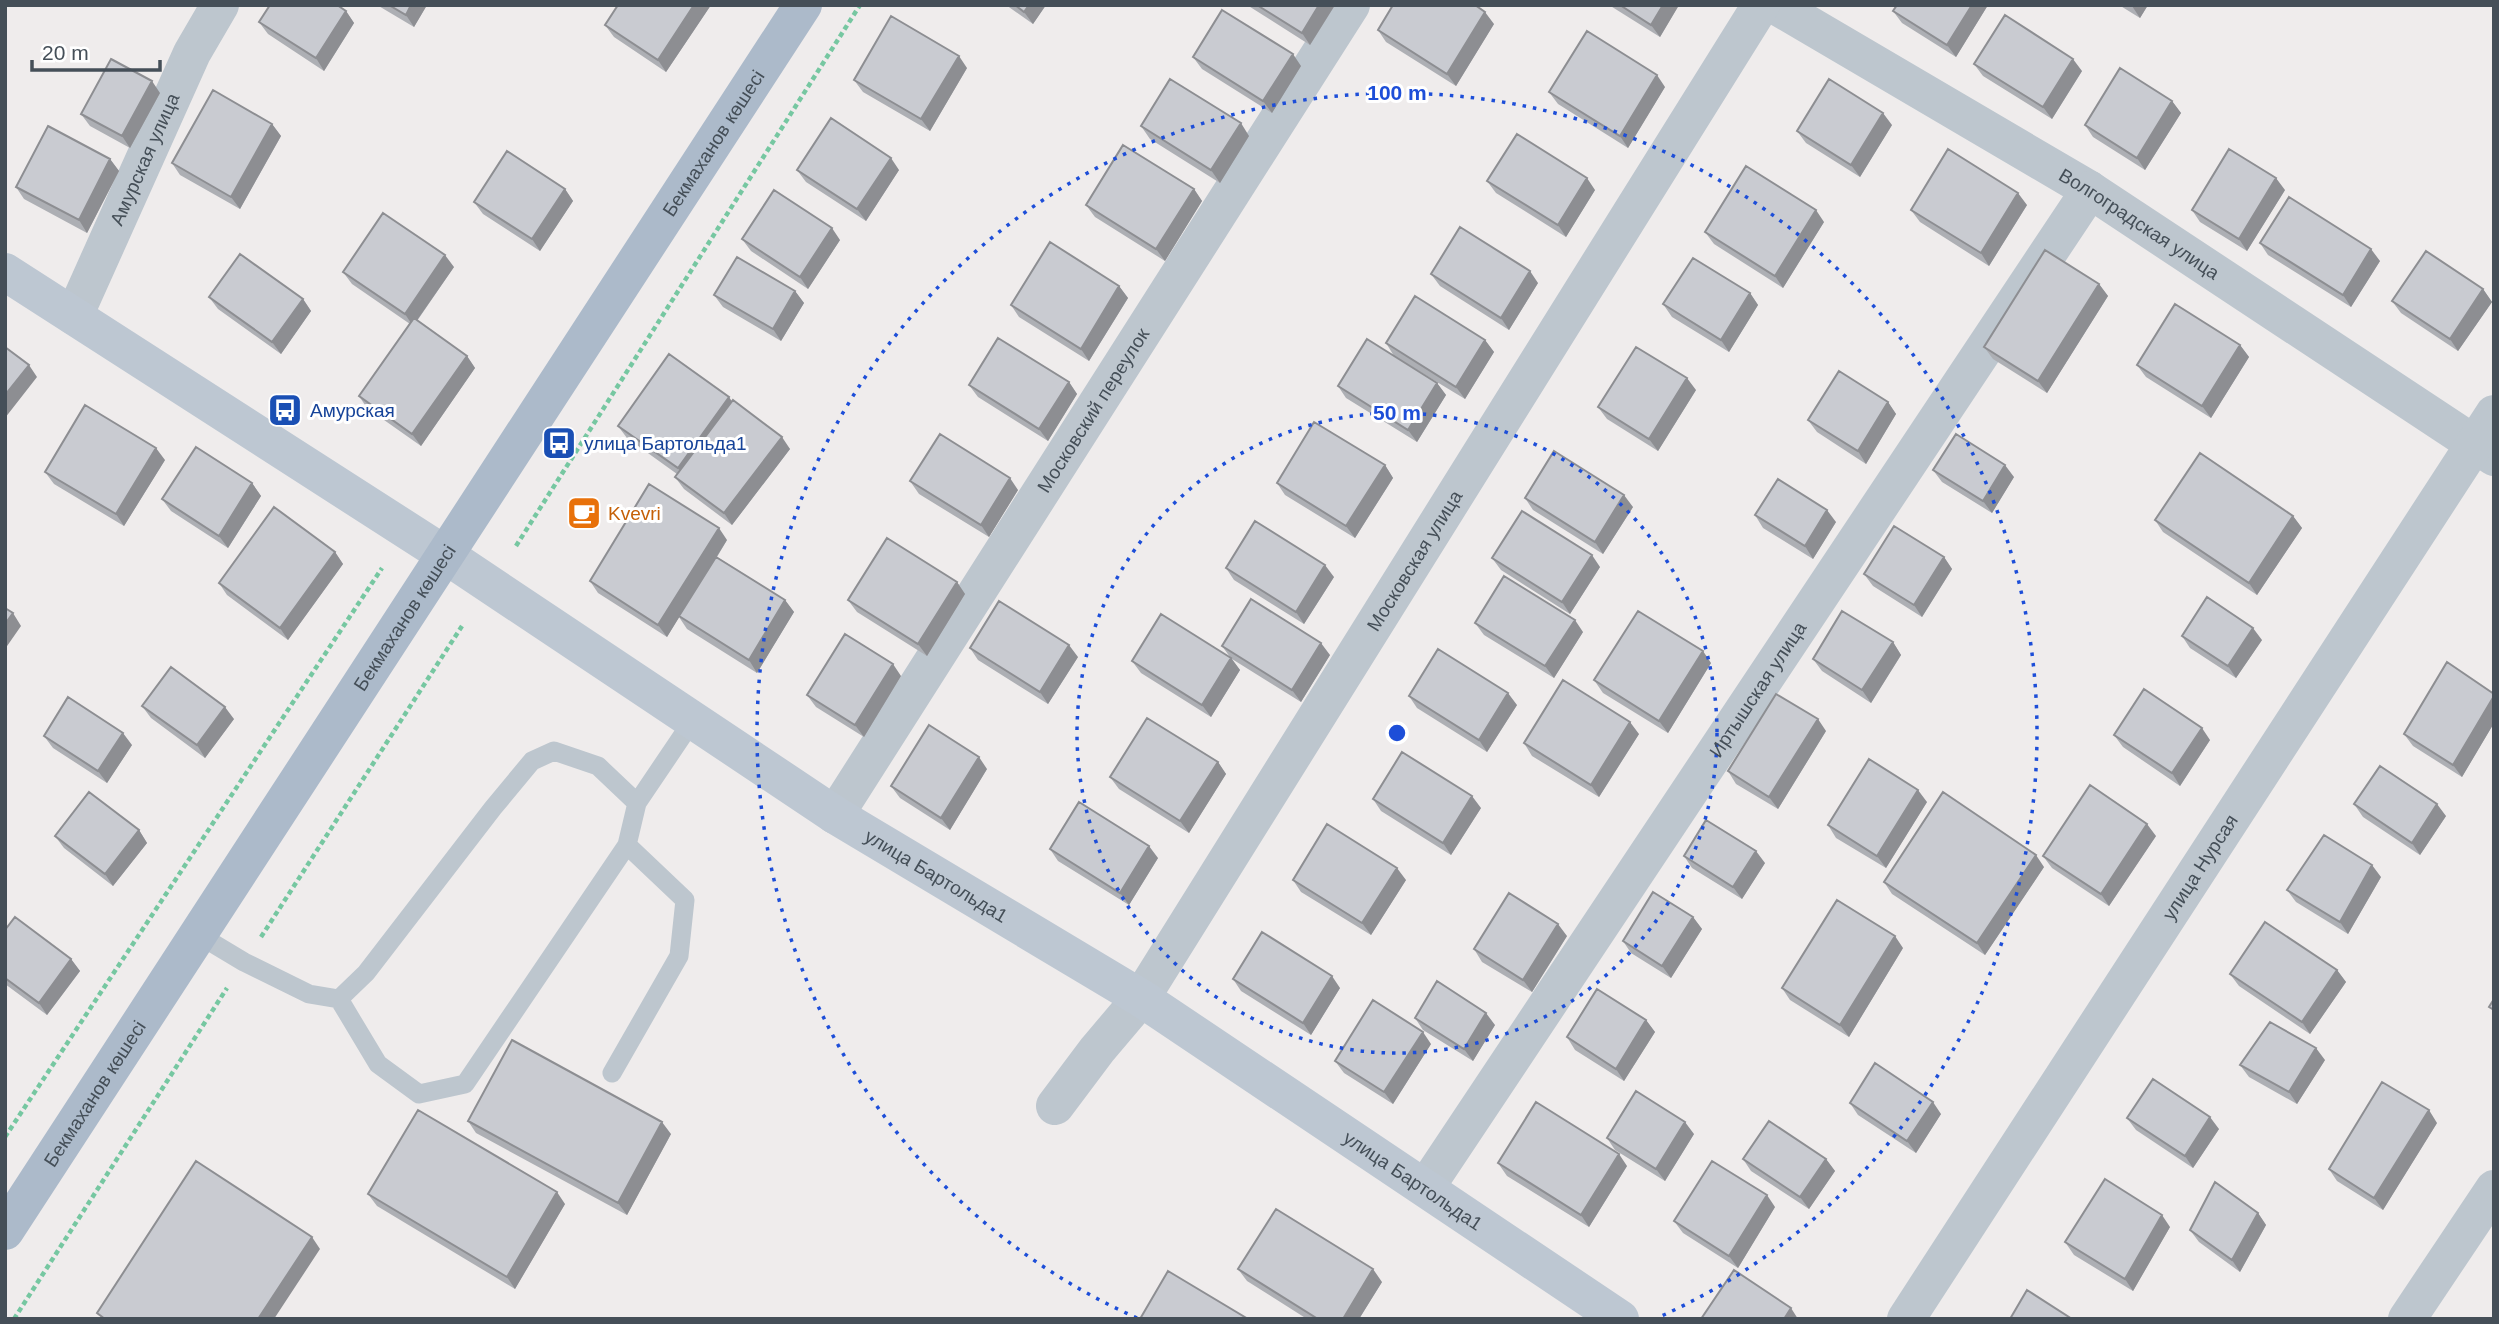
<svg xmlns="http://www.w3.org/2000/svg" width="2499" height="1324" font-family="Arial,sans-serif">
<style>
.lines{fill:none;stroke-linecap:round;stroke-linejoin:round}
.path{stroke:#76c7a1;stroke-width:4.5;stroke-dasharray:5 3.5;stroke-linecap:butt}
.lane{stroke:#bdc6ce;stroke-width:19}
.street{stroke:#bdc6ce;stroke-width:38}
.secondary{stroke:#bdc7d2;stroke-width:38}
.primary{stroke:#acbaca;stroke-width:38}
.wall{fill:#adafb4}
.shaded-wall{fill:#8d8e92}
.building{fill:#c9cbd1;stroke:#8d8e92;stroke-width:2}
.ring{fill:none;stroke:#1d4ed8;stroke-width:3.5;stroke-dasharray:3.5 7}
.labels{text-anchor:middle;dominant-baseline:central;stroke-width:6;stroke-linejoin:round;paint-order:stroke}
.street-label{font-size:19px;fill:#454f58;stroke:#fff}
.transit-label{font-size:19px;fill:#164399;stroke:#fff;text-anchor:start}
.food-label{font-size:19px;fill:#c56008;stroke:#fff;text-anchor:start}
.centre{fill:#1d4ed8;stroke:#fff;stroke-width:3.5}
.ring-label{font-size:21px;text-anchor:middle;font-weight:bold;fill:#1d4ed8;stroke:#fff;stroke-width:6;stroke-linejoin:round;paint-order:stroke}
</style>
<rect width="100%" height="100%" fill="#efecec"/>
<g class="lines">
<path class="path" d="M516,546l344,-541
M261,937l201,-311
M5,1137l377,-569
M14,1319l213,-331"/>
<path class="lane" d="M554,751l44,15 39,37 -10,42 -162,239 -46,10 -41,-30 -39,-65 27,-26 127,-165 39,-47z
M637,803l56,-83
M199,935l45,27 65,32 30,5
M612,1073l67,-117 6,-56 -58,-55"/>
<g class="street">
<path id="s1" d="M1775,5l315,185 404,267"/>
<path id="s2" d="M74,316l118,-263 28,-48"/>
<path id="s3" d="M835,815l516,-810"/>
<path id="s4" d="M1055,1106l42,-56 44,-52 620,-993"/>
<path id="s5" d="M1426,1187l664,-997"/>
<path id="s6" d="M1906,1319l588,-905"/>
<path d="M2407,1319l87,-130"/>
</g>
<path class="secondary" id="s7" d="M5,272l442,284 388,259 306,183 479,321"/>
<path class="primary" id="s8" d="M5,1231l798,-1226"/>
</g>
<path class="wall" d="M377,5h50l-13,22z
M711,5l-45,67 -52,-35 -9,-12z
M1006,5h40l-13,19z
M1247,5h88l-25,40z
M1609,5h70l-19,32z
M1897,5h91l-32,52 -54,-34 -9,-12z
M2119,5h29l-8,13z
M346,11l8,12 -30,48 -56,-37 -9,-12z
M1494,24l-38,62 -70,-44 -8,-12z
M1193,57l108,9 -29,47 -70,-44z
M1974,64l108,7 -30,48 -69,-43z
M967,68l-37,63 -67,-39 -9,-12z
M1665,87l-37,61 -70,-44 -9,-12z
M160,93l-30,55 -40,-22 -9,-12z
M2172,101l9,12 -36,57 -52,-33 -8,-12z
M272,124l9,12 -41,73 -60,-34 -8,-12z
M1892,125l-32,52 -54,-34 -9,-12z
M1141,126l108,10 -29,47 -70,-44z
M110,159l9,12 -32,62 -63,-34 -8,-12z
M797,170h102l-33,51 -60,-39z
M1487,181l108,9 -29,47 -70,-44z
M565,189l8,12 -33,50 -57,-37 -9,-12z
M1194,189l8,12 -37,60 -70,-44 -9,-12z
M2285,190l-38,61 -47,-29 -8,-12z
M2027,205l-38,61 -69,-44 -9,-12z
M1824,222l-41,66 -69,-44 -9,-12z
M742,239l98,1 -32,49 -57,-38z
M2260,243l120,18 -29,46 -83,-52z
M454,267l-37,54 50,35 8,12 -54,78 -54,-38 -8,-12 51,-72 -58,-40 -9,-12z
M1431,274l107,9 -29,47 -69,-44z
M2099,284l9,12 -61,97 -54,-34 -9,-12z
M1119,286l9,12 -39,63 -70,-44 -8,-12z
M2483,289l9,13 -34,49 -57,-38 -9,-12z
M795,291l9,12 -23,38 -58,-34 -9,-12z
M1750,293l8,12 -29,47 -57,-35 -9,-13z
M209,297l94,2 8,12 -30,43 -63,-45z
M1485,340l9,12 -29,47 -71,-43 -8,-13z
M2240,345l9,12 -38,61 -65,-41 -9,-12z
M1069,382l8,12 -29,47 -70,-44 -9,-12z
M1437,383l9,12 -29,47 -71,-44 -8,-12z
M1696,390l-38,61 -51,-32 -9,-12z
M732,402l58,47 -58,76 -48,-36 -9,-12 2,-3 -50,-36 -9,-12z
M1888,402l8,12 -30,50 -49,-32 -9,-12z
M165,460l-41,66 -70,-42 -9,-12z
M1385,465l8,13 -38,60 -70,-43 -8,-12z
M1933,470l81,7 -22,36 -50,-31z
M910,481l108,9 -29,47 -70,-43z
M252,483l9,13 -33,52 -57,-37 -9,-12z
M1525,498l108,9 -30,47 -70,-44z
M1755,515l81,7 -23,37 -50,-31z
M2293,516l9,12 -45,67 -94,-63 -8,-12z
M727,540l-10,17 68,43 9,12 -37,61 -70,-44 -8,-12 -12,20 -69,-44 -8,-12z
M335,552l8,12 -55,76 -61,-45 -8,-12z
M1944,557l8,12 -30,48 -49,-31 -9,-12z
M1492,558l108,9 -30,47 -69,-44z
M1226,568l108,9 -30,47 -70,-44z
M957,582l8,12 -38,62 -70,-44 -9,-12z
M1475,623l108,9 -29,46 -70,-43z
M2182,636l80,4 -26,38 -46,-30z
M1893,642l8,13 -30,48 -49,-32 -9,-12z
M1222,646l108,9 -29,47 -69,-43 8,11 -29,47 -70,-44 -9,-12 98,-4z
M970,648l108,9 -30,47 -70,-44z
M1711,663l-43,70 -65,-40 -9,-13z
M901,676l-37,61 -48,-30 -9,-12z
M2494,694v29l-32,54 -49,-31 -9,-12z
M1409,696l108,9 -30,47 -70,-44z
M142,706l92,13 -29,39 -54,-40z
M1826,731l-48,78 -42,-25 -8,-13z
M1639,734l-40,63 -67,-41 -8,-13z
M2114,735l96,5 -30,46 -57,-39z
M44,736l88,9 -25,38 -54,-35z
M1218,762l8,12 -37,59 -70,-44 -9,-12z
M987,769l-37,61 -50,-32 -9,-12z
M1373,799l108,9 -30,47 -70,-44z
M1927,802l-41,66 -50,-30 -8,-13z
M2354,804l92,12 -26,39 -57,-38z
M139,830l8,13 -34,43 -49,-38 -9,-12z
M2156,836l-47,70 -57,-38 -9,-12z
M1050,849l108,9 -29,47 -71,-44z
M1684,856l81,7 -23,36 -50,-31z
M2044,867l-59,88 -93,-61 -8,-12z
M2381,877l-33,57 -52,-32 -9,-12z
M1293,880h113l-35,55 -70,-43z
M1693,917l9,12 -31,49 -40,-25 -8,-12z
M5,930l66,29 9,12 -33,44 -42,-31z
M1567,936l-35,56 -50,-30 -8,-13z
M1903,948l-54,89 -59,-37 -8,-12z
M2337,970l9,12 -36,52 -71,-48 -9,-12z
M1233,979l107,9 -29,47 -70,-44z
M1415,1018l80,7 -22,36 -50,-31z
M1646,1020l9,12 -31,49 -49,-31 -8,-13z
M1431,1044l-38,60 -49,-31 -9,-12z
M2325,1060l-28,44 -48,-27 -9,-12z
M1850,1103l91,11 -25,39 -58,-38z
M2127,1118l92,11 -26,39 -57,-38z
M468,1121l203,13 -44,81 -151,-82z
M2437,1123l-54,87 -46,-29 -8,-12z
M1694,1134l-29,47 -50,-31 -8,-12z
M1743,1159h83l9,12 -26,38 -58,-38z
M1498,1163l129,3 -38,61 -82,-51z
M368,1194l197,10 -50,85 -138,-83z
M1775,1207l-37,61 -55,-35 -9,-12z
M2258,1213l8,12 -26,47 -41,-30 -9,-12z
M2170,1227l-37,64 -59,-36 -9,-13z
M1238,1269l144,13 -23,37h-52l-60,-38z"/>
<path class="shaded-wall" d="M411,5h16l-13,22 -8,-12z
M694,5h17l-45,67 -8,-12z
M1029,5h17l-13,19 -9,-12z
M1319,5h16l-25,40 -8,-12z
M1663,5h16l-19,32 -9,-12z
M1972,5h16l-32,52 -9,-12z
M2132,5h16l-8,13 -8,-12z
M346,11l8,12 -30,48 -8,-13z
M1485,12l9,12 -38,62 -9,-12z
M1293,54l8,12 -29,47 -9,-12z
M959,56l8,12 -37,63 -9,-12z
M2073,59l9,12 -30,48 -9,-12z
M1657,75l8,12 -37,61 -8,-12z
M152,81l8,12 -30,55 -8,-12z
M2172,101l9,12 -36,57 -8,-12z
M1883,113l9,12 -32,52 -9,-12z
M1241,123l8,13 -29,47 -9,-13z
M272,124l9,12 -41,73 -9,-12z
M891,158l8,12 -33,51 -9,-12z
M110,159l9,12 -32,62 -8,-13z
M1587,178l8,12 -29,47 -8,-12z
M2276,178l9,12 -38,61 -8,-12z
M565,189l8,12 -33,50 -8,-12z
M1194,189l8,12 -37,60 -9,-12z
M2018,193l9,12 -38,61 -8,-13z
M1816,210l8,12 -41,66 -8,-12z
M832,228l8,12 -32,49 -8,-12z
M2371,249l9,12 -29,46 -8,-12z
M445,255l9,12 -41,59 -8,-12z
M1530,271l8,12 -29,47 -8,-12z
M2099,284l9,12 -61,97 -9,-12z
M1119,286l9,12 -39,63 -8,-12z
M2483,289l9,13 -34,49 -8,-12z
M795,291l9,12 -23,38 -8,-12z
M1750,293l8,12 -29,47 -8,-12z
M303,299l8,12 -30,43 -9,-12z
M1485,340l9,12 -29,47 -9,-12z
M2240,345l9,12 -38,61 -9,-12z
M467,356l8,12 -54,78 -9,-12z
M29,365l8,12 -32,41v-23z
M1687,378l9,12 -38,61 -9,-12z
M1069,382l8,12 -29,47 -9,-12z
M1437,383l9,12 -29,47 -9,-12z
M729,397l8,12 -50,71 -9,-12z
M1888,402l8,12 -30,50 -8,-13z
M782,437l8,12 -58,76 -8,-12z
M156,448l9,12 -41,66 -8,-12z
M1385,465l8,13 -38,60 -9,-12z
M2005,465l9,12 -22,36 -9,-12z
M1010,478l8,12 -29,47 -8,-12z
M252,483l9,13 -33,52 -9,-12z
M1624,495l9,12 -30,47 -8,-12z
M1827,510l9,12 -23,37 -8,-13z
M2293,516l9,12 -45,67 -8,-12z
M719,528l8,12 -60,97 -9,-12z
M335,552l8,12 -55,76 -8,-12z
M1592,555l8,12 -30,47 -8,-12z
M1944,557l8,12 -30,48 -8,-12z
M1325,565l9,12 -30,47 -8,-12z
M957,582l8,12 -38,62 -9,-12z
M785,600l9,12 -37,61 -8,-13z
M13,613l8,13 -16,23v-25z
M1575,620l8,12 -29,46 -9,-12z
M2253,628l9,12 -26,38 -8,-12z
M1893,642l8,13 -30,48 -9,-13z
M1321,643l9,12 -29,47 -9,-12z
M1069,645l9,12 -30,47 -8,-12z
M1703,651l8,12 -43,70 -9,-12z
M1231,658l9,12 -29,47 -9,-12z
M893,664l8,12 -37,61 -9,-12z
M1508,693l9,12 -30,47 -8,-12z
M2494,696v27l-32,54 -9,-12z
M225,707l9,12 -29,39 -8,-13z
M1818,719l8,12 -48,78 -9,-12z
M1630,722l9,12 -40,63 -8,-12z
M2202,728l8,12 -30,46 -8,-13z
M123,733l9,12 -25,38 -9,-12z
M979,757l8,12 -37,61 -9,-12z
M1218,762l8,12 -37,59 -9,-12z
M1918,790l9,12 -41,66 -9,-12z
M1472,796l9,12 -30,47 -8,-12z
M2437,804l9,12 -26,39 -8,-12z
M2147,824l9,12 -47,70 -8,-12z
M139,830l8,13 -34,43 -8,-12z
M1149,846l9,12 -29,47 -9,-12z
M1756,851l9,12 -23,36 -9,-12z
M2036,855l8,12 -59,88 -8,-12z
M2372,865l9,12 -33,57 -8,-12z
M1397,868l9,12 -35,55 -9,-12z
M1693,917l9,12 -31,49 -9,-12z
M1558,924l9,12 -35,56 -9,-12z
M1895,936l8,12 -54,89 -9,-12z
M71,959l9,12 -33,44 -8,-12z
M2337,970l9,12 -36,52 -8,-12z
M1332,976l8,12 -29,47 -8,-12z
M1486,1013l9,12 -22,36 -9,-12z
M1646,1020l9,12 -31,49 -8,-12z
M1423,1032l8,12 -38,60 -9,-12z
M2316,1048l9,12 -28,44 -8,-12z
M1933,1102l8,12 -25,39 -9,-12z
M2429,1110l8,13 -54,87 -9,-12z
M2210,1117l9,12 -26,39 -8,-12z
M662,1122l9,12 -44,81 -9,-12z
M1685,1122l9,12 -29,47 -9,-12z
M1619,1154l8,12 -38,61 -8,-12z
M1826,1159l9,12 -26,38 -9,-12z
M557,1192l8,12 -50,85 -8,-12z
M1767,1195l8,12 -37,61 -9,-12z
M2258,1213l8,12 -26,47 -8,-12z
M2162,1215l8,12 -37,64 -8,-12z
M312,1237l8,12 -46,70h-16z
M1373,1269l9,13 -23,37h-16z
M1791,1308l7,11h-14z"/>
<path class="building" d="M270,5h67l9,6 -30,47 -57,-36z
M389,5h22l-5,10z
M618,5h76l-36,55 -53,-35z
M1015,5h14l-5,7z
M1257,5h62l-17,28z
M1393,5h82l10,7 -38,62 -69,-44z
M1620,5h43l-12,20z
M1897,5h75l-25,40 -54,-34z
M1222,10l71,44 -30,47 -70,-44z
M2005,15l68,44 -30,48 -69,-43z
M891,16l68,40 -38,63 -67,-39z
M1587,31l70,44 -37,61 -71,-44z
M111,59l41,22 -30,55 -41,-22z
M2120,68l52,33 -35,57 -52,-33z
M1170,79l71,44 -30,47 -70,-44z
M1829,79l54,34 -32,52 -54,-34z
M213,90l59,34 -41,73 -59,-34z
M831,118l60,40 -34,51 -60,-39z
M48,126l62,33 -31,61 -63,-33z
M1517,134l70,44 -29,47 -71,-44z
M1123,145l71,44 -38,60 -70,-44z
M1948,149l70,44 -37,60 -70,-43z
M2229,149l47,29 -37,61 -47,-29z
M507,151l58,38 -33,50 -58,-37z
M1746,166l70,44 -41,66 -70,-44z
M774,190l58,38 -32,49 -58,-38z
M2289,197l82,52 -28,46 -83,-52z
M383,213l62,42 -40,59 -62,-42z
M1460,227l70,44 -29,47 -70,-44z
M1050,242l69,44 -38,63 -70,-44z
M2045,250l54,34 -61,97 -54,-34z
M2426,251l57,38 -33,50 -58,-38z
M240,254l63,45 -31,43 -63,-45z
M737,257l58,34 -22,38 -59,-34z
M1693,258l57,35 -29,47 -58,-36z
M1415,296l70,44 -29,47 -70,-44z
M2175,304l65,41 -38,61 -65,-41z
M414,318l53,38 -55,78 -53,-38z
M998,338l71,44 -30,47 -70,-44z
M1367,339l70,44 -29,47 -70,-44z
M5,347l24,18 -24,30z
M1636,347l51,31 -38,61 -51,-32z
M669,354l60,43 -51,71 -60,-42z
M1839,371l49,31 -30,49 -50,-31z
M733,400l49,37 -58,76 -49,-36z
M85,405l71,43 -40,66 -71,-42z
M1314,422l71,43 -39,61 -69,-43z
M940,434l70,44 -29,47 -71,-44z
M1956,434l49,31 -22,36 -50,-31z
M196,447l56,36 -33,53 -57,-37z
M1554,451l70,44 -29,47 -70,-44z
M2200,453l93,63 -44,67 -94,-63z
M1778,479l49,31 -22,36 -50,-31z
M649,484l70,44 -61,97 -68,-44z
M274,507l61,45 -55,76 -61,-45z
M1522,511l70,44 -30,47 -70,-44z
M1255,521l70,44 -29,47 -70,-44z
M1894,526l50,31 -30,48 -50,-31z
M887,538l70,44 -39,62 -70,-44z
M716,557l69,43 -36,60 -70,-44z
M1504,576l71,44 -30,46 -70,-43z
M2207,597l46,31 -25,38 -46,-30z
M1251,599l70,44 -29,47 -70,-44z
M999,601l70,44 -29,47 -70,-44z
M5,608l8,5 -8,11z
M1638,611l65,40 -44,70 -65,-41z
M1842,611l51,31 -31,48 -49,-31z
M1161,614l70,44 -29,47 -70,-44z
M845,634l48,30 -38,61 -48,-30z
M1438,649l70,44 -29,47 -70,-44z
M2447,662l47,32v2l-41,69 -49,-31z
M171,667l54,40 -28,38 -55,-39z
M1563,680l67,42 -39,63 -67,-42z
M2144,689l58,39 -30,45 -58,-38z
M1776,694l42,25 -49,78 -41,-26z
M68,697l55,36 -25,38 -54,-35z
M1147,718l71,44 -38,59 -70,-44z
M929,725l50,32 -38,61 -50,-32z
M1402,752l70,44 -29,47 -70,-44z
M1869,759l49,31 -41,66 -49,-31z
M2380,766l57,38 -25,39 -58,-39z
M2090,785l57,39 -46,70 -58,-38z
M89,792l50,38 -34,44 -50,-38z
M1943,792l93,63 -59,88 -93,-61z
M1079,802l70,44 -29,47 -70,-44z
M1706,820l50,31 -23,36 -49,-31z
M1327,824l70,44 -35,55 -69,-43z
M2324,835l48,30 -32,57 -53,-32z
M1653,892l40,25 -31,49 -39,-25z
M1509,893l49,31 -35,56 -49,-31z
M1837,900l58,36 -55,89 -58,-37z
M15,917l56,42 -32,44 -34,-25v-48z
M2265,922l72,48 -35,52 -72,-48z
M1262,932l70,44 -29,47 -70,-44z
M1437,981l49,32 -22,36 -49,-31z
M1597,989l49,31 -30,49 -49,-32z
M2494,999v11l-5,-3z
M1373,1000l50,32 -39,60 -49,-31z
M2270,1022l46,26 -27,44 -49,-27z
M512,1040l150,82 -44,81 -150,-82z
M1875,1063l58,39 -26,39 -57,-38z
M2153,1079l57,38 -25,39 -58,-38z
M2382,1082l47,28 -55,88 -45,-29z
M1636,1091l49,31 -29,47 -49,-31z
M1536,1102l83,52 -38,61 -83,-52z
M418,1110l139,82 -50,85 -139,-83z
M1769,1121l57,38 -26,38 -57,-38z
M196,1161l116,76 -54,82h-153l-8,-6z
M1712,1161l55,34 -38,61 -55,-35z
M2105,1179l57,36 -37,64 -60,-37z
M2215,1182l43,31 -26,47 -42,-30z
M1276,1209l97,60 -30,50h-25l-80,-50z
M1734,1270l57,38 -7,11h-83z
M1168,1271l80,48h-108z
M2027,1290l45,29h-62z"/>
<g class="ring">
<circle cx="1397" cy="733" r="320"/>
<path d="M1137 1318A640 640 0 1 1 1657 1318"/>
</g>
<defs>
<g id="bus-square" transform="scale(1.75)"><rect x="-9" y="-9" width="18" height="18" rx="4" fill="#1a4fb4" stroke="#fff"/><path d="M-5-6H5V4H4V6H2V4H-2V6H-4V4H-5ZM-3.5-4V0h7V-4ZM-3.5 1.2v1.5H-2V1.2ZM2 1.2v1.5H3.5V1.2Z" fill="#fff"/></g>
<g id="cafe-square" transform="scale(1.75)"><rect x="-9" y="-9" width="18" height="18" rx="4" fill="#e8710a" stroke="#fff"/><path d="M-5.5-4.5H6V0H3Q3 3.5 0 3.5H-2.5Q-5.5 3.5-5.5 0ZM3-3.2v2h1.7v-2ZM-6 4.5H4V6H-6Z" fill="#fff"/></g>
</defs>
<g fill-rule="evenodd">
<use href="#bus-square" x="285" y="410"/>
<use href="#bus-square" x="559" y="443"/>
<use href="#cafe-square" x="584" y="513"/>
</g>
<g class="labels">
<g class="street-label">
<text stroke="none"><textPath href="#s8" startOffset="1298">Бекмаханов көшесі</textPath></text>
<text stroke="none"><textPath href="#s2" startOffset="172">Амурская улица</textPath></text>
<text stroke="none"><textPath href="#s1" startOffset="425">Волгоградская улица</textPath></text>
<text stroke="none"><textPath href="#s3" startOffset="480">Московский переулок</textPath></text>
<text stroke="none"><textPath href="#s4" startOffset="654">Московская улица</textPath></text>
<text stroke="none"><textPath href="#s8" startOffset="732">Бекмаханов көшесі</textPath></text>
<text stroke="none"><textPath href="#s5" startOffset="598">Иртышская улица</textPath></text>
<text stroke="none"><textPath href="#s6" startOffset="539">улица Нурсая</textPath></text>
<text stroke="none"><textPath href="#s7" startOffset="1110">улица Бартольда1</textPath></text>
<text stroke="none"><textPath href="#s8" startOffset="164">Бекмаханов көшесі</textPath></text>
<text stroke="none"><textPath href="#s7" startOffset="1676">улица Бартольда1</textPath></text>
</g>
<g class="transit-label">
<text x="310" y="410">Амурская</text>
<text x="584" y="443">улица Бартольда1</text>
</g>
<g class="food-label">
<text x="608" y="513">Kvevri</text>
</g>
</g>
<circle cx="1397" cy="733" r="10" class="centre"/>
<g class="ring-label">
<text x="1397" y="100">100 m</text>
<text x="1397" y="420">50 m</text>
</g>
<rect width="2499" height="1324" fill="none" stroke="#454f58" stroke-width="14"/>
<path d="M32 60v10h128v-10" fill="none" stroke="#454f58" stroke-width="3.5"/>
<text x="42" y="60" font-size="21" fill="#454f58" stroke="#ffffff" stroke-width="5" paint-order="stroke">20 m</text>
</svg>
